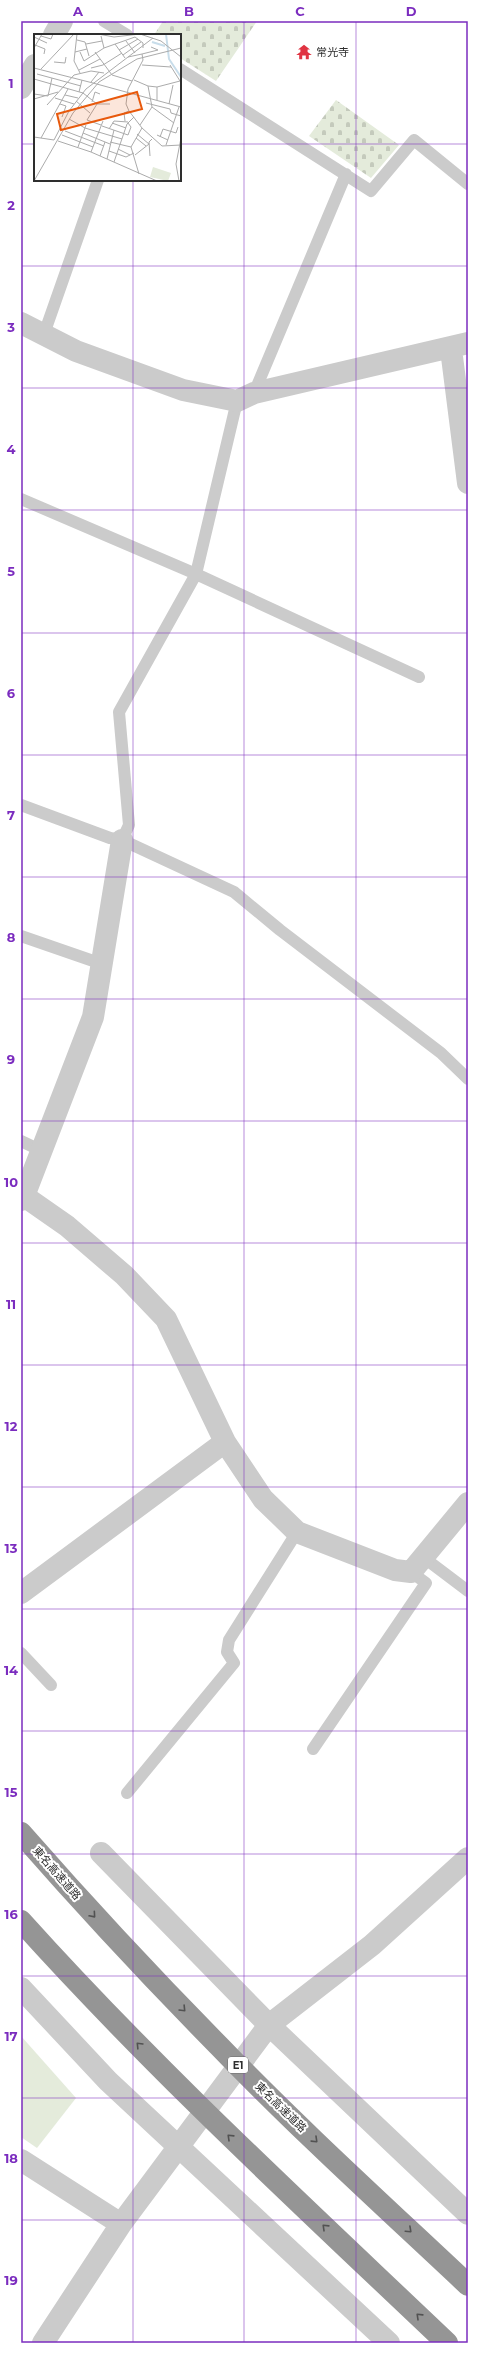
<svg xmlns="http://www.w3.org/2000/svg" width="489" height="2364" font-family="Montserrat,'Noto Sans JP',sans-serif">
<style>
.cemetery{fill:url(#cemetery-stones)}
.park{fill:#e4ebdb}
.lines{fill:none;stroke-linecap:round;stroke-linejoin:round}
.lane{stroke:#cbcbcb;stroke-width:12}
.street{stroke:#cbcbcb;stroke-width:22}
.highway-bridge{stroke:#959595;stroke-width:22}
.oneway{stroke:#525252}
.grid{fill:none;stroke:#7b2cbf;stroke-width:1;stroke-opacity:0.55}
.labels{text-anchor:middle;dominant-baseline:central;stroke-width:4;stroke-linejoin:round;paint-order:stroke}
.shield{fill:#fff;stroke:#6d6d6d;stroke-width:1}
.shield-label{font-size:10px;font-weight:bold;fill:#2e2e2e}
.poi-label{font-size:11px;fill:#2e2e2e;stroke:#fff;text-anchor:start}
.street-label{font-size:11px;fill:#2e2e2e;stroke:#fff}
.inset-river{fill:none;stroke:#c8ddea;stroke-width:2}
.inset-road{fill:none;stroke:#ababab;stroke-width:1}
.view{fill:#e8590c;fill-opacity:0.15;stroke:#e8590c;stroke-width:2}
.inset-edge{fill:none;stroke:#2e2e2e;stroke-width:2}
.neatline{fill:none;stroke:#7b2cbf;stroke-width:1.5}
.grid-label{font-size:13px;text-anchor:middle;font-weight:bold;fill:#7b2cbf}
</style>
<defs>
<pattern id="cemetery-stones" width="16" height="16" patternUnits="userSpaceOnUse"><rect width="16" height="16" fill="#e4ebdb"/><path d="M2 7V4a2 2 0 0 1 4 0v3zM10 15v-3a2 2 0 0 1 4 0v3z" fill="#c4cabc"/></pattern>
</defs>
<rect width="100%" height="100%" fill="#fff"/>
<path class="cemetery" d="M163,21h94l-41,60 -36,-23v-23h-26z
M336,100l63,45 -28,33 -62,-42z"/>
<path class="park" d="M21,2036l55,62 -39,50 -16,-11z"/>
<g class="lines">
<path class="lane" d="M104,21l23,14
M180,69l191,122 43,-51 54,44
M44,334l54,-154
M254,393l92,-219
M21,499l175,75 223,103
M21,805l89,33 12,2 112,52 46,38 161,123 27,26
M122,840l7,-15 -10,-113 77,-138 41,-173
M21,936l81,28
M21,1141l21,10
M423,1557l45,34
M21,1653l30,32
M313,1749l113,-166 -15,-11
M127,1793l107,-130 -7,-11 2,-12 68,-108"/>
<path class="street" d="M54,35l8,-14
M21,88l14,-23
M21,323l55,28 107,39 54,11 17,-8 214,-50
M451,349l17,134
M24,1196l43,30 57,49 42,44 59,123 38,57 34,33 98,38 16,2 57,-69
M21,1200l3,-4 69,-179 29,-177
M21,1593l204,-151
M101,1853l168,172 199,189
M21,1988l87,93 281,262
M21,2160l100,64
M43,2343l78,-119 148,-199 103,-80 96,-87"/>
<path class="highway-bridge" d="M21,1833c64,73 130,144 198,213 80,83 165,160 249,239
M21,1921c134,149 281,284 426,422"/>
</g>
<defs><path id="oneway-chevron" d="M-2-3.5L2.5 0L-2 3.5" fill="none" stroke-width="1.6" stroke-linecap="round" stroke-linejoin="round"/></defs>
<g class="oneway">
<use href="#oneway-chevron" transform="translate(93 1915) rotate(49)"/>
<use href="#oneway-chevron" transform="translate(183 2009) rotate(46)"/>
<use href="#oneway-chevron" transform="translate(139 2045) rotate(-134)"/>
<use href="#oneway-chevron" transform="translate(230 2137) rotate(-136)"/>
<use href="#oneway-chevron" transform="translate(315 2140) rotate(44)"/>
<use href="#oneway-chevron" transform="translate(325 2227) rotate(-136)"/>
<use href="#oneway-chevron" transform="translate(409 2230) rotate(43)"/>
<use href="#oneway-chevron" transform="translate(419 2316) rotate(-136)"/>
</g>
<path class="grid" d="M133,21v14M244,21v2322M356,21v2322M21,144h14M180,144h288M133,180v2163M21,266h447M21,388h447M21,510h447M21,633h447M21,755h447M21,877h447M21,999h447M21,1121h447M21,1243h447M21,1365h447M21,1487h447M21,1609h447M21,1731h447M21,1854h447M21,1976h447M21,2098h447M21,2220h447"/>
<defs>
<g id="temple-bare" transform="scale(1.2)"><path d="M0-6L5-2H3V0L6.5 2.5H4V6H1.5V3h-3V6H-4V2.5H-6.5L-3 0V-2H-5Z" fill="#e03442" stroke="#fff" stroke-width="2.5" paint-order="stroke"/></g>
</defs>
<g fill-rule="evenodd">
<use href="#temple-bare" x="304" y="52"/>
</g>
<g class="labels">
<rect class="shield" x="228" y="2057" width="20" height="16" rx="3"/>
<g class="shield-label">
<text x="238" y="2065">E1</text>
</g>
<g class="poi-label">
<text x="316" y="52">常光寺</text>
</g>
<g class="street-label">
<text transform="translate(57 1873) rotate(49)">東名高速道路</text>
<text transform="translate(281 2107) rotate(44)">東名高速道路</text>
</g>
</g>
<g transform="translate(34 34)">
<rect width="147" height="147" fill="#fff"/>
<path d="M119,133l18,6 -3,8 -18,-4z" fill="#e4ebdb"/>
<path class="inset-river" d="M132,0l3,25 12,18M118,8l13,4"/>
<path class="inset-road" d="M43,0l-3,27 6,12M64,0l16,3 26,-3M106,0l21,7 20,16M7,2l10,3 2,-5M67,2l3,12M0,3l13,6M43,6l8,2 4,14M92,7l9,12M52,10l16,-3M81,10l10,14M1,11l10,4 -1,5M0,14l8,-14M85,16l19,-11M41,18l12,-3M46,18l4,9 20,-13 31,-11 8,6v5M61,18l17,23 20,6M108,20l16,-4 -7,-3M89,21l18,-13M94,23l14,-3 1,6 -15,29 -2,15 3,7 13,17 20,18 19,-1M20,28l11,1 1,-6M108,31l29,2M136,31l10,16M0,34l59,15M57,34l12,-3 19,-12M7,35l33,-35M45,36l21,-11M3,40l44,12M0,45l49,14 14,11h13M100,46l14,6 9,1 23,-6M57,48l8,-10M59,49l88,24M114,52l4,21 22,16M45,58l3,-12M0,60l14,2 4,-18M31,61l13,3M21,64l19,6M0,65l24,-7M123,66v-13M42,67l14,12M58,68l3,-10 5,2M112,69l24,6 1,4 10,3M26,70l6,2 -4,11M63,70l-10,16 14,5M135,70l4,-19M13,71l27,-30 17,-4 13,2M35,85l16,9 37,11M91,87l-1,-8 5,-2M78,89l14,5M106,91l12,-18M68,92l26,9 3,-8 -3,-4M75,95l5,-8 14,1M31,97l39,15M49,99l27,11M103,100l12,10M28,101l31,12M123,101l11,5M0,103l20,3M126,103l3,-8 13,4 2,-6M7,104l27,-49M102,104l10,8M20,106l15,-29 17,-22 67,-51M24,107l33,11 66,29M76,108l21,5 8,27M132,111l13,-38M44,113l8,-22M97,113l11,-19M84,115l12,6M75,117l17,6 8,-4M57,118l12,-31M101,121l14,-11M66,122l5,-14M116,122l-1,-14 3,-3M73,125l7,-29M80,128l13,-38 7,-7M0,147l39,-68 26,-31 38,-23 44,-11M145,147l-3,-17 5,-26"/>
<path class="view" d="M103,58l5,17 -81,21 -4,-16z"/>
<rect width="147" height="147" class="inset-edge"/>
</g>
<rect width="489" height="2364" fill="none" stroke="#ffffff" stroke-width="44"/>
<rect x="22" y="22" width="445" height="2320" class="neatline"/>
<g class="grid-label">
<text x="78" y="16">A</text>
<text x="189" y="16">B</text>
<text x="300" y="16">C</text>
<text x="411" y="16">D</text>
<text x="11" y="88">1</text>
<text x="11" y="210">2</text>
<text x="11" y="332">3</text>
<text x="11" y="454">4</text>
<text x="11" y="576">5</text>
<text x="11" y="698">6</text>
<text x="11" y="820">7</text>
<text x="11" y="942">8</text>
<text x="11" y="1064">9</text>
<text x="11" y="1187">10</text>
<text x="11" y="1309">11</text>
<text x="11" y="1431">12</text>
<text x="11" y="1553">13</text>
<text x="11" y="1675">14</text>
<text x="11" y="1797">15</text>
<text x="11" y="1919">16</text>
<text x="11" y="2041">17</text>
<text x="11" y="2163">18</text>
<text x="11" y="2285">19</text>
</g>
</svg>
